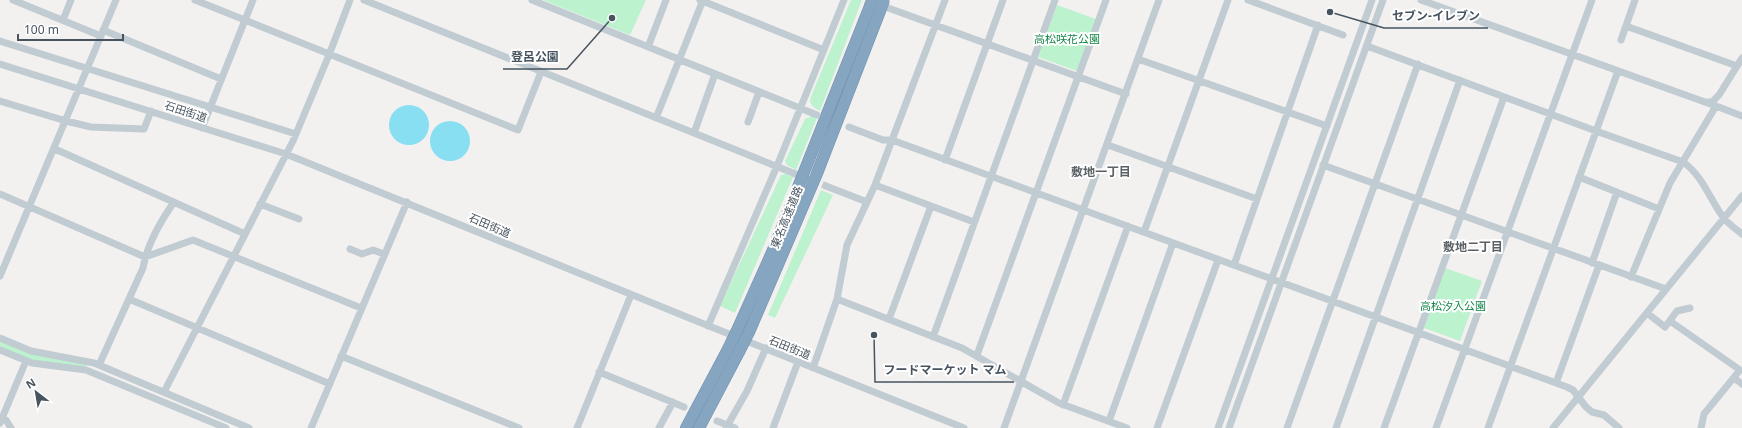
<svg xmlns="http://www.w3.org/2000/svg" width="1742" height="428" font-family="'Noto Sans','Noto Sans JP',sans-serif">
<style>
.green{fill:#bdf2cf}
.water{fill:#88dff1}
.lines{fill:none;stroke-linecap:round;stroke-linejoin:round}
.minor-tunnel{stroke:#c8c9cc;stroke-width:7;stroke-dasharray:7 3.5;stroke-linecap:butt}
.highway-casing{stroke:#7190ad;stroke-width:12}
.minor{stroke:#c0cbd2;stroke-width:7}
.highway{stroke:#86a5c1;stroke-width:11}
.highway-bridge-casing{stroke:#7190ad;stroke-width:12;stroke-linecap:butt}
.highway-bridge{stroke:#86a5c1;stroke-width:11}
.labels{text-anchor:middle;dominant-baseline:central;stroke-width:4;stroke-linejoin:round;paint-order:stroke}
.park-label{font-size:11px;fill:#138547;stroke:#fff}
.street-label{font-size:11px;fill:#47545f;stroke:#fff}
.neighbourhood-label{font-size:12px;font-weight:bold;fill:#5c6165;stroke:#fff}
.leader{fill:none;stroke:#47545f;stroke-width:1.5}
.callout-dot{fill:#47545f;stroke:#fff;stroke-width:1.5}
.callout-label{font-size:12px;text-anchor:middle;font-weight:bold;fill:#47545f;stroke:#fff;stroke-width:4;stroke-linejoin:round;paint-order:stroke}
</style>
<rect width="100%" height="100%" fill="#f3f0f0"/>
<path class="green" d="M543,0h103l-16,35z
M851,0h11l-42,111c-6,-3 -10,-6 -10,-12z
M1057,5l39,14 -19,52 -39,-14z
M812,116l5,2 -21,52 -9,-5 -2,-4 20,-42z
M786,174l7,3 -58,136 -15,-7 61,-131z
M821,190l12,5 -58,123 -7,-3z
M1445,268l37,13 -22,60 -36,-13z
M0,341l87,22v2l-1,2 -55,-6 -31,-13z"/>
<path class="water" d="M389 125a20 20 0 1 1 40 0a20 20 0 1 1-40 0Z
M430 141a20 20 0 1 1 40 0a20 20 0 1 1-40 0Z"/>
<g class="lines">
<path class="minor-tunnel" d="M793,173l33,13"/>
<g class="highway-casing">
<path id="highway" d="M739,326l34,-76 97,-244
M750,330l66,-154 64,-165
M686,428l42,-79
M699,428l40,-76"/>
</g>
<path class="minor" d="M13,0l88,36
M195,0l323,130 23,-58
M364,0l429,173
M532,0l285,115
M700,0l124,50
M1248,0l95,35
M1421,0l295,106
M880,5l246,89
M63,20l8,-20
M1626,26l111,40
M103,30l118,49
M1621,40l14,-40
M0,41l296,93
M1367,46l229,85 87,31c20,14 26,36 40,55 5,7 13,12 19,17
M648,47l18,-47
M1138,59l189,67
M0,64l286,90 418,170 260,104
M0,101l66,20 25,6 53,2 7,-18
M1706,102h6l7,-7 23,-37
M656,118l47,-118
M748,122l11,-30
M849,127l34,13h9l675,247 6,3 13,17 6,5 12,3 15,13
M202,128l51,-128
M694,133l21,-59
M1108,145l149,54
M55,149l190,85
M945,160l58,-160
M1323,165l343,124
M1579,177l80,32
M875,185l99,37
M826,186l41,16
M0,194l145,63 48,-17 168,68
M260,204l39,15
M1144,232l84,-232
M350,249l12,5 11,-4 11,4
M1592,263l25,-71
M1234,265l84,-240
M0,276l116,-276
M1631,277l39,-94 46,-77 26,10
M129,299l201,85
M837,299l125,49 97,55 68,25
M1647,313l18,14 12,-16 13,-3
M889,319l42,-113
M1670,321l70,49 -36,44 -3,14
M708,326l69,-160 67,-166
M933,337l122,-337
M0,338l31,13 63,12 155,65
M0,350l32,13 54,7 140,58
M977,355l129,-355
M341,356l178,72
M99,365l44,-97c4,-24 17,-46 31,-66
M813,368l24,-69 10,-54 28,-60 70,-185
M599,372l85,35
M1734,378l8,6
M1556,383l43,-118
M164,392l129,-251 36,-86 21,-55
M1063,405l65,-179
M0,418l6,2 5,8
M717,421l18,7
M1109,421l64,-178
M0,423l26,-62
M311,428l96,-226
M577,428l54,-133
M659,428l14,-26
M726,428l21,-37 19,-43
M773,428l25,-66
M1004,428l155,-428
M1157,428l61,-168
M1218,428l154,-428
M1229,428l154,-428
M1287,428l131,-364
M1336,428l124,-348
M1384,428l120,-331
M1436,428l156,-428
M1488,428l130,-357
M1553,428l189,-232"/>
<use href="#highway" class="highway"/>
<g class="highway-bridge-casing">
<path id="highway-bridge" d="M870,6l2,-6
M880,11l4,-11
M728,349l11,-23
M739,352l11,-22"/>
</g>
<use href="#highway-bridge" class="highway-bridge"/>
</g>
<g class="labels">
<g class="park-label">
<text x="1067" y="38">高松咲花公園</text>
<text x="1453" y="305">高松汐入公園</text>
</g>
<g class="street-label">
<text transform="translate(186 111) rotate(18)">石田街道</text>
<text transform="translate(786 217) rotate(-68)">東名高速道路</text>
<text transform="translate(490 225) rotate(23)">石田街道</text>
<text transform="translate(790 347) rotate(22)">石田街道</text>
</g>
<g class="neighbourhood-label">
<text x="1101" y="171">敷地一丁目</text>
<text x="1473" y="246">敷地二丁目</text>
</g>
</g>
<path class="leader" d="M1330 12L1384 28H1488M612 18L567 69H503M874 335L875 382H1014"/>
<g class="callout-dot">
<circle cx="1330" cy="12" r="4"/>
<circle cx="612" cy="18" r="4"/>
<circle cx="874" cy="335" r="4"/>
</g>
<g class="callout-label">
<text x="1436" y="20">セブン-イレブン</text>
<text x="535" y="61">登呂公園</text>
<text x="945" y="374">フードマーケット マム</text>
</g>
<g transform="translate(36 392) rotate(329)" stroke="#ffffff" stroke-width="3" paint-order="stroke">
<path d="M0-3L7 15L0 10L-7 15Z" fill="#47545f"/>
<text y="-6" font-size="11" font-weight="bold" text-anchor="middle" fill="#47545f">N</text>
</g>
<path d="M18 34v6h105v-6" fill="none" stroke="#47545f" stroke-width="2"/>
<text x="24" y="34" font-size="12" fill="#47545f" stroke="#ffffff" stroke-width="3" paint-order="stroke">100 m</text>
</svg>
